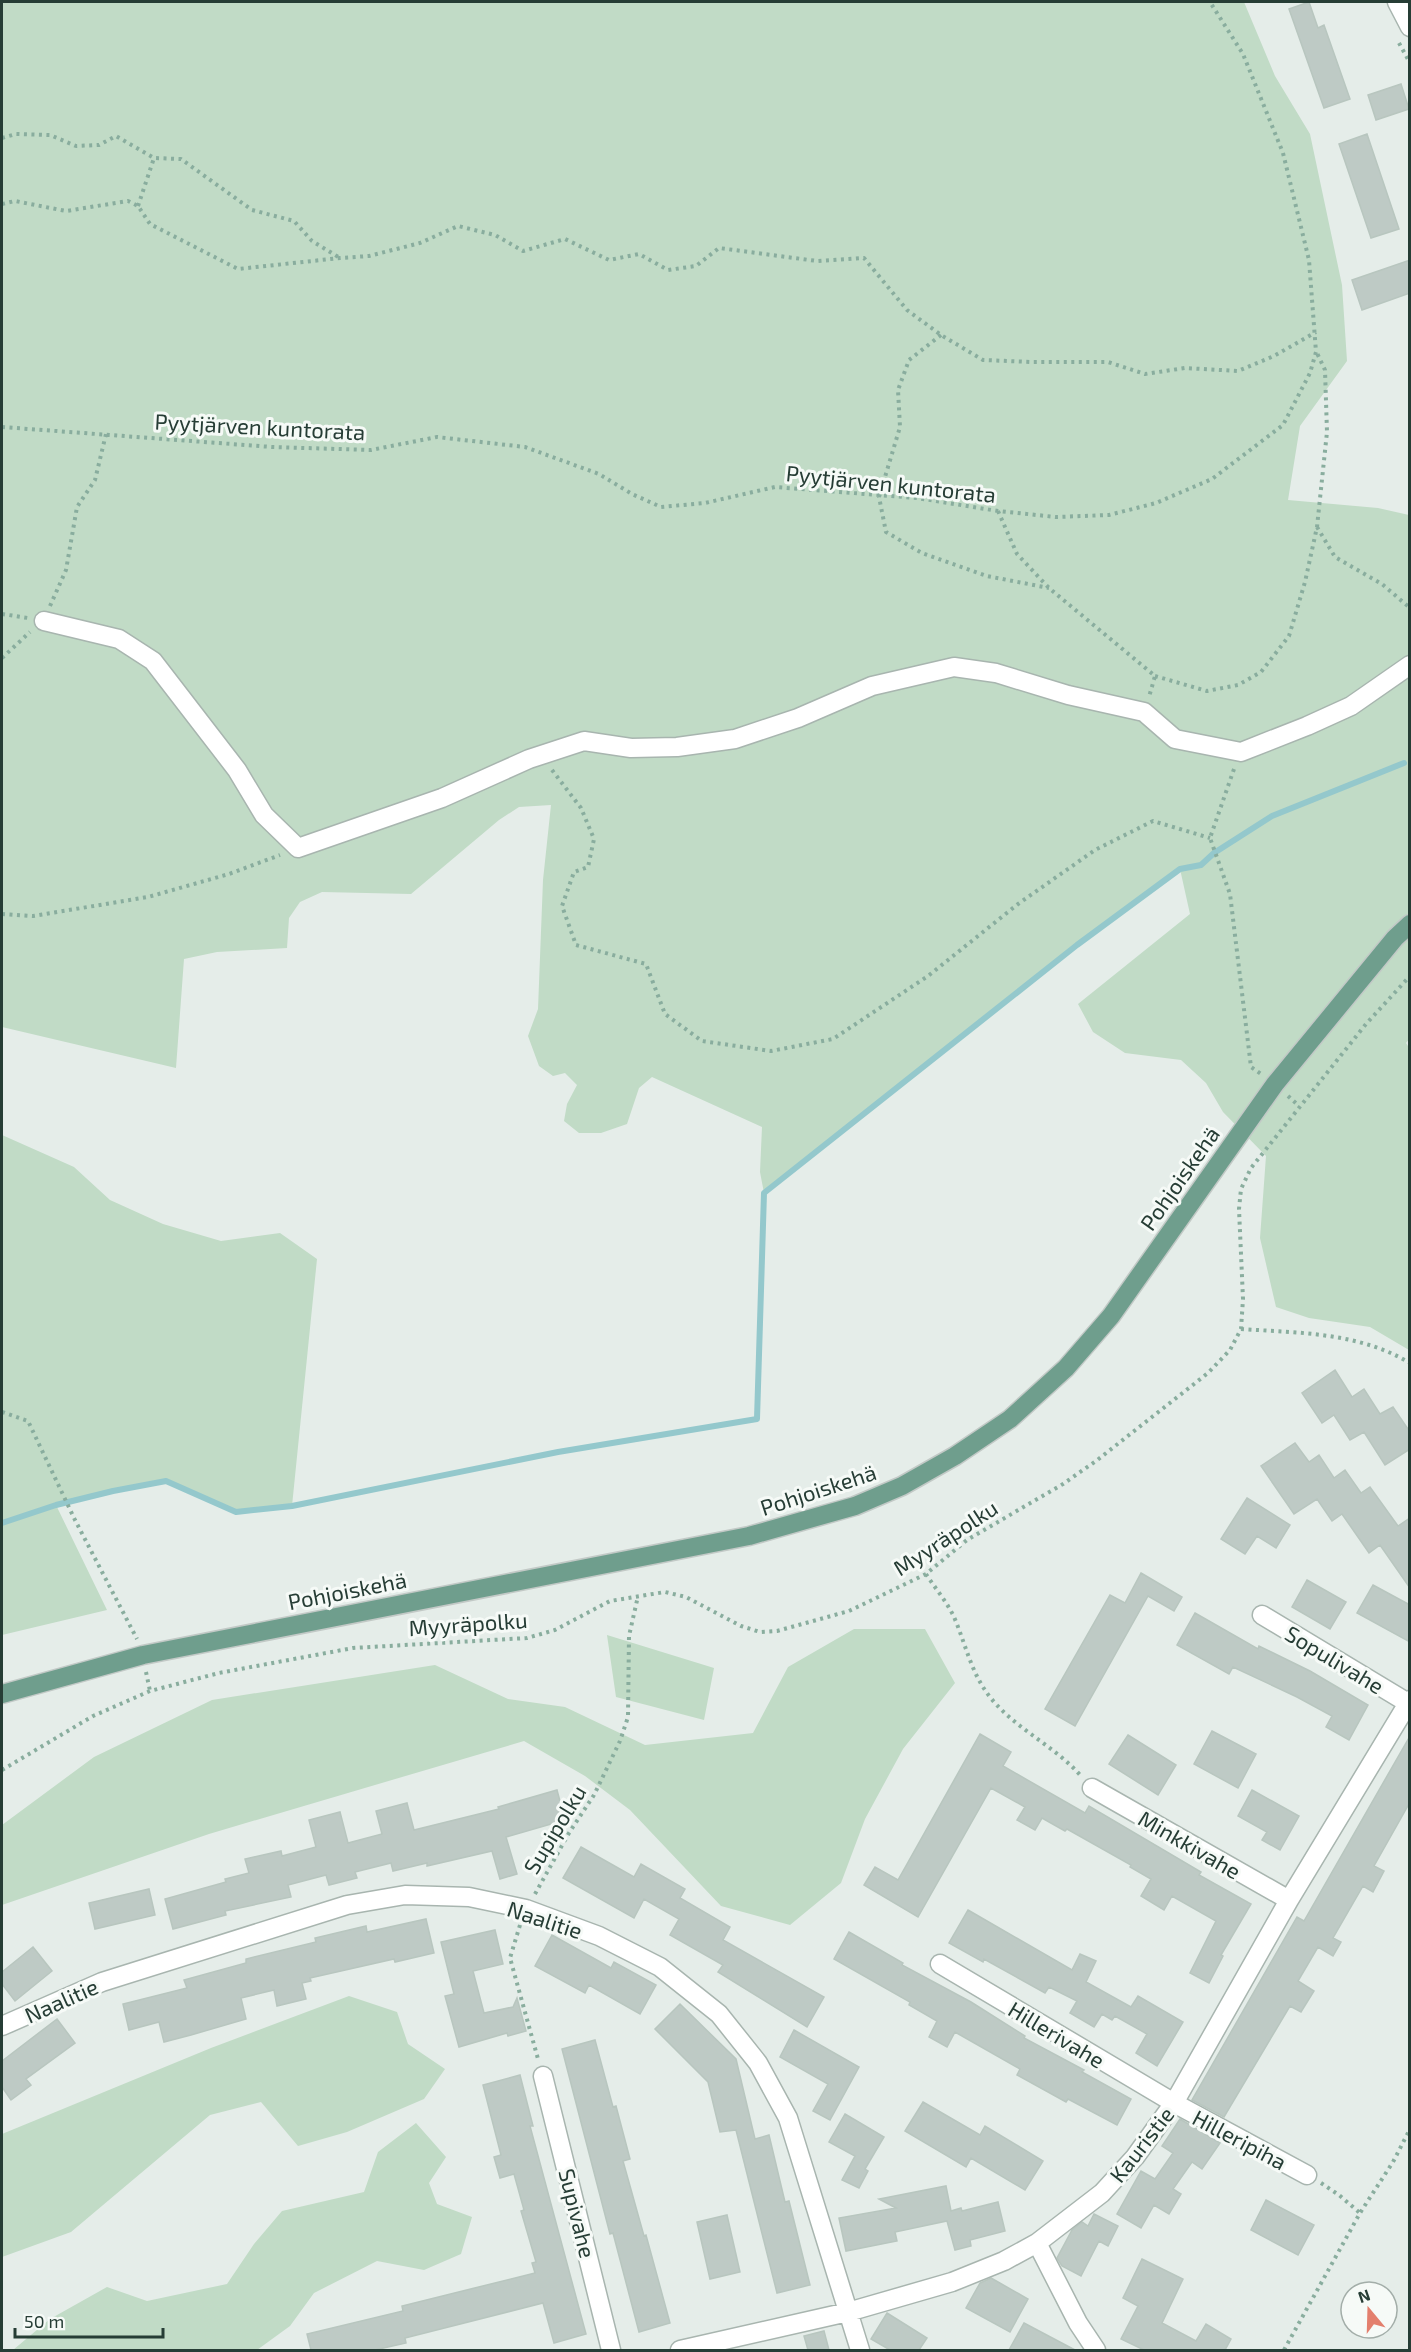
<svg xmlns="http://www.w3.org/2000/svg" width="1411" height="2352" font-family="'Exo 2',sans-serif">
<style>
.green{fill:#c1dbc6}
.lines{fill:none;stroke-linecap:round;stroke-linejoin:round}
.stream{stroke:#94c8cc;stroke-width:6}
.building{fill:#becac5;stroke:#b8c6bf;stroke-width:1.5}
.minor-casing{stroke:#a8b5af;stroke-width:21}
.major-casing{stroke:#c2c9c6;stroke-width:21}
.path{stroke:#89ad9e;stroke-width:4;stroke-dasharray:3 4.5;stroke-linecap:butt}
.minor{stroke:#fff;stroke-width:18}
.major{stroke:#6f9e8d;stroke-width:18}
.labels{text-anchor:middle;dominant-baseline:central;stroke-width:6;stroke-linejoin:round;paint-order:stroke}
.street-label{font-size:22px;fill:#263d35;stroke:#f6faf7}
</style>
<rect width="100%" height="100%" fill="#e5ede9"/>
<path class="green" d="M2,2h1242l31,74 35,58 32,151 5,76 -47,65 -12,74 90,8 31,7 1,523 -4,5 4,6 -1,301 -39,-23 -61,-9 -33,-11 -16,-69 6,-82 -43,-44 -17,-29 -25,-23 -56,-7 -32,-21 -15,-28 112,-90 -10,-45 -103,76 -313,248 -4,-21 2,-45 -110,-50 -13,11 -12,36 -26,9h-22l-15,-12 3,-17 10,-19 -12,-12 -12,3 -14,-10 -11,-30 10,-27 5,-129 8,-75 -32,2 -20,13 -88,74 -89,-2 -22,10 -11,16 -2,30 -70,4 -33,7 -8,109 -174,-41z
M2,1135l72,32 36,33 53,24 58,17 59,-8 37,26 -25,247 -56,6 -70,-31 -53,10 -57,14 51,105 -105,25z
M854,1629h71l30,54 -52,66 -38,70 -24,64 -51,42 -69,-19 -91,-96 -45,-34 -61,-35 -315,93 -207,71v-80l92,-68 118,-57 223,-35 73,34 57,8 80,38 108,-12 35,-66z
M607,1635l107,33 -10,52 -88,-23z
M349,1996l48,16 11,32 37,25 -21,30 -77,33 -49,14 -37,-44 -51,13 -139,117 -69,25v-123l209,-86z
M416,2123l30,34 -17,26 8,21 35,13 -11,37 -37,16 -47,-9 -63,32 -24,33 -33,24h-244l37,-31 57,-32 40,14 80,-17 27,-40 28,-33 82,-19 14,-40z"/>
<g class="lines">
<path class="stream" d="M2,1523l54,-18 57,-14 53,-10 70,31 56,-6 266,-54 199,-33 7,-226 313,-248 103,-76 21,-4 13,-12 58,-37 132,-53"/>
</g>
<path class="building" d="M1309,2l9,26 6,-3 26,74 -26,9 -35,-99z
M1401,84l8,25 -33,11 -8,-25z
M1367,134l32,95 -28,9 -32,-94z
M1410,260v33l-48,17 -10,-30z
M1335,1370l17,27 12,-8 16,25 13,-7 17,25v17l-25,16 -21,-33 -14,8 -16,-25 -12,8 -20,-30z
M1295,1443l14,19 10,-7 15,23 11,-8 16,23 9,-6 28,39 12,-8v70l-30,-43 -11,8 -27,-39 -10,7 -15,-22 -23,15 -33,-48z
M1247,1498l43,27 -14,23 -19,-12 -12,18 -24,-15z
M1141,1573l41,24 -8,14 -26,-15 -73,130 -30,-17 65,-114 15,8z
M1307,1580l39,22 -16,27 -38,-22z
M1373,1585l37,20v37l-53,-29z
M1195,1613l63,36 1,-3 51,25 58,34 -19,35 -23,-13 6,-11 -35,-19 -64,-30 -4,7 -52,-29z
M1212,1731l44,23 -18,34 -44,-24z
M980,1734l31,18 -8,14 82,47 4,-7 112,66 -2,3 52,29 -30,51 2,1 -14,27 -19,-10 26,-52 -44,-25 -8,14 -23,-14 10,-17 -21,-12 1,-2 -64,-36 -2,2 -23,-13 -7,12 -18,-10 8,-13 -34,-19 -73,129 -54,-32 11,-18 23,13z
M1128,1735l48,30 -18,30 -49,-31z
M1410,1736v66l-36,64 10,5 -11,21 -10,-6 -30,52 8,4 -8,14 -15,-9 -20,34 16,10 -13,21 -11,-6 -66,111 -32,-17 105,-183 7,4z
M557,1790l8,30 -59,17 11,37 -17,5 -8,-28 -65,15v-3l-34,8 -2,-8 -36,9 2,6 -28,7 -3,-10 -38,10 3,12 -66,14 1,4 -53,14 -8,-30 61,-17 -1,-3 24,-6 -4,-14 36,-8 1,5 34,-9 -7,-27 31,-8 8,31 34,-9 -6,-23 31,-8 7,27 85,-21 -1,-2z
M1252,1790l47,26 -19,34 -18,-10 5,-8 -29,-16z
M581,1847l53,30 7,-13 44,25 -5,9 50,29 -7,13 101,57 -17,30 -89,-55 5,-7 -53,-30 9,-16 -35,-20 -10,19 -71,-40z
M149,1889l6,26 -60,14 -6,-26z
M968,1910l104,60 8,-16 16,7 -10,21 45,25 7,-11 45,26 -26,44 -21,-13 11,-19 -32,-18 -3,4 -10,-6 -8,13 -24,-14 7,-12 -28,-14 -4,6 -61,-34 -1,3 -34,-19z
M426,1919l8,34 -39,9 -1,-3 -84,19 1,3 -9,2 4,16 -29,7 -3,-16 -33,8 5,21 -55,16 -27,7 -5,-20 -30,8 -6,-26 64,-16 -3,-8 62,-17v-4l70,-17 -1,-4 51,-12 1,6z
M495,1930l8,34 -30,7 11,42 29,-6 4,-9 9,33 -18,5 -1,-3 -48,14 -14,-51 9,-2 -13,-52z
M849,1932l54,31 -1,2 69,37 54,34 -1,2 60,32 -2,2 49,27 -14,26 -49,-26 -2,3 -49,-27 3,-6 -65,-37 -8,15 -18,-10 8,-16 -28,-16 1,-3 -76,-43z
M552,1935l59,33 3,-6 42,23 -16,29 -51,-29 -4,8 -50,-27z
M33,1947l19,24 -37,30 -13,-17v-12z
M680,2004l56,55 19,80 14,-4 16,67 4,-1 21,84 -33,8 -41,-163 -16,2 -12,-50 -53,-53z
M57,2019l18,24 -49,36 5,6 -20,15 -9,-13v-26z
M794,2030l65,37 -29,53 -17,-9 15,-27 -48,-27z
M595,2040l18,67 3,-1 14,53 -7,2 21,75 2,-1 24,88 -31,9 -26,-99 -3,1 -48,-185z
M520,2075l13,51h-3l56,208 -32,9 -11,-40 -138,35 1,5 -31,7h-64l-4,-16 96,-23 -1,-5 133,-33 -3,-10 4,-1 -15,-51 3,-1 -10,-36 -14,4 -6,-21 7,-2 -18,-70z
M923,2102l57,33 5,-9 58,35 -18,29 -54,-32 -5,9 -61,-36z
M845,2114l39,23 -19,32 3,2 -9,17 -17,-8 13,-24 -26,-14z
M1180,2119l40,24 -18,26 -10,-7 -19,27 8,5 -12,20 -15,-9 -13,23 -24,-14 24,-43 14,8 18,-26 -11,-7z
M946,2186l5,25 10,-3 1,3 36,-9 7,29 -35,9 1,6 -16,4 -8,-29 -52,11 2,9 -51,10 -7,-33 57,-10 -17,-9z
M1266,2200l48,25 -16,30 -47,-25z
M1094,2214l24,12 -10,20 -9,-5 -18,35 -19,-10 -5,-8 15,-28 10,-8 6,4z
M727,2215l13,57 -30,7 -13,-57z
M1142,2259l41,20 -21,44 34,18 10,-17 25,15 -6,11h-81l-23,-11 17,-33 -15,-8z
M991,2278l37,21 -18,33 -44,-24 14,-25z
M887,2313l40,25 -8,12h-29l-19,-11z
M1024,2323l51,27h-66z
M824,2331l5,19h-21l-4,-14z"/>
<g class="lines">
<g class="minor-casing">
<path id="minor" d="M1397,2l13,25
M44,621l75,18 34,22 84,109 27,45 34,33 144,-50 87,-39 55,-18 47,7 46,-1 58,-8 63,-21 74,-32 82,-19 42,6 72,22 76,17 31,27 66,13 66,-26 44,-20 59,-41
M1262,1615l146,88
M1092,1788l197,112
M940,1964l234,139 133,72
M2,2026l100,-44 245,-77 58,-10 64,2 57,12 73,27 61,31 59,47 39,49 30,55 72,232
M543,2076l68,274
M1037,2243l41,80 18,27
M680,2350l168,-38 104,-30 52,-21 33,-18 65,-50 33,-36 39,-54 115,-203 121,-200"/>
</g>
<g class="major-casing">
<path id="major" d="M2,1694l141,-39 606,-119 106,-30 47,-20 53,-30 55,-37 56,-51 45,-52 164,-232 120,-146 15,-14"/>
</g>
<path class="path" d="M1399,43l11,20
M2,138l14,-4 34,1 26,11 23,-1 17,-9 38,22 27,1 71,51 42,11 18,20 28,17
M2,204l13,-3 51,10 62,-10 10,5 12,18 88,45 102,-11 29,-2 51,-13 38,-17 37,9 28,16 42,-12 44,21 30,-6 29,16 28,-4 23,-18 98,13 47,-3 43,52 34,25 42,25 48,2h77l37,12 40,-6 53,3 36,-15 42,-24
M138,206l16,-48
M941,335l-32,25 -11,30 2,37 -21,70 7,35 36,21 65,23 62,12
M2,427l270,20 99,3 66,-13 88,10 74,27 33,20 29,13 44,-4 70,-16 142,11 81,13 58,6 53,-2 47,-12 56,-24 71,-54 27,-52 6,-21 -7,-92 -26,-107 -40,-99 -33,-52
M998,511l19,43 32,34 106,88 -6,21
M1317,527l18,30 47,27 28,24
M50,606l16,-36 11,-63 18,-27 11,-46
M2,614l26,4
M2,658l28,-26
M1155,676l52,15 31,-6 23,-13 28,-36 16,-54 12,-55 10,-95 -2,-62 -8,-17
M1234,769l-24,69 20,56 21,173 10,7
M552,770l29,38 13,31 -6,28 -14,5 -12,34 14,39 70,19 19,50 37,27 69,10 62,-12 95,-63 90,-72 77,-54 58,-29 57,17
M2,914l31,2 115,-19 81,-23 51,-19
M1288,1096l11,10
M1241,1329c58,4 117,3 169,34
M2,1412l26,9 47,99 62,119
M926,1574c9,14 21,28 28,43 12,28 17,56 36,80 25,32 65,49 91,79
M146,1672l4,19
M2,1770l91,-54 57,-25 69,-18 134,-25 174,-10 28,-8 55,-29 55,-9 21,5 55,29 19,6 17,-1 72,-20 77,-37 41,-34 96,-56 33,-23 112,-88 22,-23 11,-21 2,-30 -4,-90 2,-20 10,-21 115,-144 44,-48
M535,1894l34,-61 25,-38 26,-54 8,-24 1,-81 9,-40
M520,1925l-10,33 28,101
M1321,2183l18,12 21,18
M1284,2350l76,-137 33,-51 17,-33"/>
<use href="#minor" class="minor"/>
<use href="#major" class="major"/>
</g>
<g class="labels">
<g class="street-label">
<text transform="translate(260 426) rotate(3)">Pyytjärven kuntorata</text>
<text transform="translate(891 483) rotate(6)">Pyytjärven kuntorata</text>
<text transform="translate(1179 1178) rotate(-55)">Pohjoiskehä</text>
<text transform="translate(818 1489) rotate(-18)">Pohjoiskehä</text>
<text transform="translate(945 1537) rotate(-33)">Myyräpolku</text>
<text transform="translate(347 1590) rotate(-11)">Pohjoiskehä</text>
<text transform="translate(468 1623) rotate(-4)">Myyräpolku</text>
<text transform="translate(1335 1659) rotate(31)">Sopulivahe</text>
<text transform="translate(554 1829) rotate(-59)">Supipolku</text>
<text transform="translate(1190 1844) rotate(30)">Minkkivahe</text>
<text transform="translate(545 1919) rotate(18)">Naalitie</text>
<text transform="translate(61 2000) rotate(-24)">Naalitie</text>
<text transform="translate(1057 2034) rotate(31)">Hillerivahe</text>
<text transform="translate(1240 2139) rotate(28)">Hilleripiha</text>
<text transform="translate(1141 2144) rotate(-52)">Kauristie</text>
<text transform="translate(578 2213) rotate(76)">Supivahe</text>
</g>
</g>
<rect width="1411" height="2352" fill="none" stroke="#263d35" stroke-width="6"/>
<g transform="translate(1369 2310) rotate(341)"><circle r="28" fill="#f6faf7" stroke="#a3aea9" stroke-width="1.5"/>
<path d="M0-4.5L10 22L0 15L-10 22Z" fill="#e37f6d"/>
<text y="-9" font-size="16" font-weight="bold" text-anchor="middle" fill="#263d35">N</text>
</g>
<path d="M15 2328v9h148v-9" fill="none" stroke="#263d35" stroke-width="3"/>
<text x="24" y="2328" font-size="18" fill="#263d35" stroke="#f6faf7" stroke-width="4.5" paint-order="stroke">50 m</text>
</svg>
